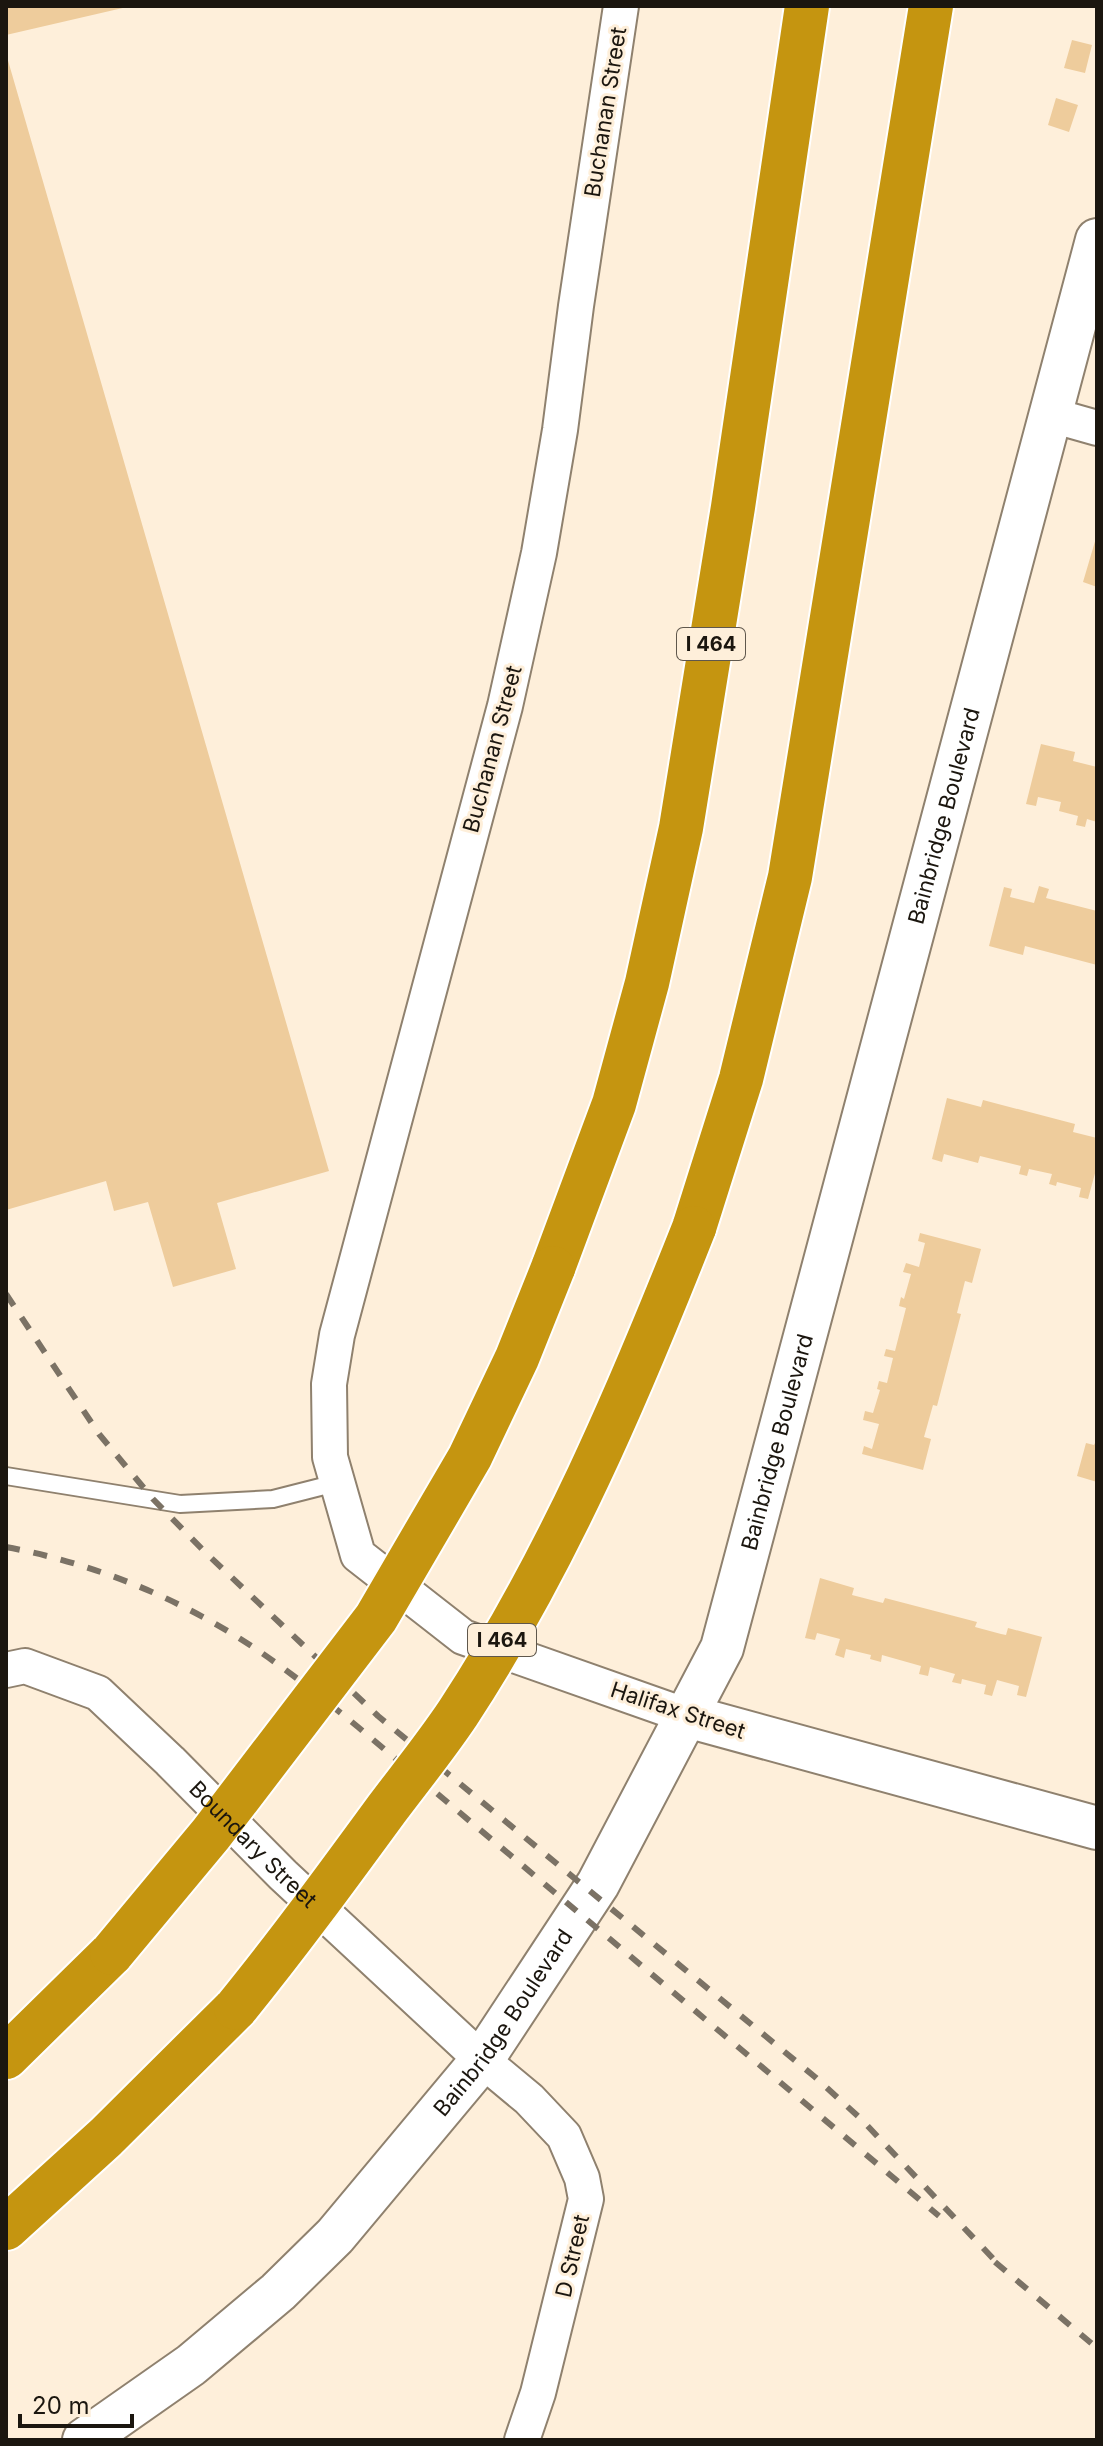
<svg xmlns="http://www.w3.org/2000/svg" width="1103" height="2446" font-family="Inter,sans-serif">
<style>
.building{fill:#eecc9c}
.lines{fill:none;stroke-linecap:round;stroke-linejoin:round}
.service-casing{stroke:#8f816e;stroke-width:20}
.minor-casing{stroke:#8f816e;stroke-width:38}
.tertiary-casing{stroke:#8f816e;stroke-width:46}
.motorway-casing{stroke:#fff;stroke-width:48}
.service{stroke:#fff;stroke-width:16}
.minor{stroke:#fff;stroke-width:34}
.tertiary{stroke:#fff;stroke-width:42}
.motorway{stroke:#c59510;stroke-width:44}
.rail{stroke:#7b7265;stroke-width:6;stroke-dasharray:14 14;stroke-linecap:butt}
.motorway-bridge-casing{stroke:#fff;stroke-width:48;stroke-linecap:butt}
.motorway-bridge{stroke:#c59510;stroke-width:44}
.labels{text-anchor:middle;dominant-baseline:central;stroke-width:6;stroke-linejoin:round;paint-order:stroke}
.shield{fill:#feefda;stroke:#5f574c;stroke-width:2}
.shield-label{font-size:20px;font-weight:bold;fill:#1b160f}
.street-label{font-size:22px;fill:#1b160f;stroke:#feefda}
</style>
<rect width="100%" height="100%" fill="#feefda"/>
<path class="building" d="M6,6h121v1l-121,28z
M1072,40l20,5 -7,28 -21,-5z
M7,57l322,1114 -112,32 19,66 -63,18 -25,-85 -34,9 -8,-30 -100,29z
M1056,98l22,7 -9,27 -21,-7z
M1096,538h1v49l-14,-5z
M1041,744l34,8 -2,9 24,6v55l-10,-3 -2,8 -9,-2 2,-9 -19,-5 2,-9 -23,-5 -2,9 -10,-2z
M1039,886l10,3 -3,9 51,13v54l-72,-19 -2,9 -34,-9 15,-59 8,2 -2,8 24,6z
M947,1098l34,9 2,-7 92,24 -2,8 24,6v28l-9,33 -9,-2 2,-9 -24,-6 -1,4 -7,-2 3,-10 -23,-5 -2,7 -8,-2 2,-8 -41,-10 -2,7 -34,-9 -2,8 -10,-3z
M920,1233l61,16 -9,34 -7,-2 -8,32 4,1 -24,92 -4,-1 -9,32 7,2 -8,31 -61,-16 2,-8 8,3 7,-25 -16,-4 2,-9 8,2 7,-23 -3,-1 2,-8 8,2 6,-25 -9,-2 2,-7 9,2 11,-43 -7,-2 2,-9 3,2 7,-25 -8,-2 3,-9 13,4 6,-24 -7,-2z
M1097,1439v43l-20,-6 9,-33 8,2z
M820,1578l34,10 -2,7 31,8 2,-5 92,24 -2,5 26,7 5,1 2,-7 34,9 -16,60 -9,-2 2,-9 -22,-6 -5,16 -8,-2 2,-9 -24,-6 -1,5 -9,-2 3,-8 -25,-7 -2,9 -9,-2 2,-8 -39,-11 -1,7 -11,-3 1,-4 -25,-6 -2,9 -9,-3 5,-16 -23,-6 -2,7 -10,-2z"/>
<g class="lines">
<g class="service-casing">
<path id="service" d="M6,1476l174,28 93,-5 63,-16"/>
</g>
<g class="minor-casing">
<g id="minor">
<path d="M621,6l-45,300 -16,124 -21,123 -34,153 -168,629 -8,49 1,73 28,98 105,82 224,79"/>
<path d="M1051,415l46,13"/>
<path id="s1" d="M6,1670l19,-4 73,27 72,68 113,114 199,185 47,39 35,37 18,42 4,21 -48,194 -16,47"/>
</g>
</g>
<g class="tertiary-casing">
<g id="tertiary">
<path d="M687,1716l410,112"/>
<path id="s2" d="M84,2440l107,-75 87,-73 57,-56 147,-176 116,-176 124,-236 375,-1408"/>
</g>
</g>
<g class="motorway-casing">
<path id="motorway" d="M694,1228l47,-149 49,-202 141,-871
M553,1268l61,-164 33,-121 34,-155 52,-321 74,-501
M6,2057l106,-104
M6,2228l100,-91 130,-129"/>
</g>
<use href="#service" class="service"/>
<use href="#minor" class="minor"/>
<use href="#tertiary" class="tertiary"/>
<use href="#motorway" class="motorway"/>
<path class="rail" d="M6,1294l93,140 54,65 53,54 172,163 437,361 46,42 141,149
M6,1547c97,18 190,58 270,116 28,20 55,42 82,64l581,489
M995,2262l102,86"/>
<g class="motorway-bridge-casing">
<path id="motorway-bridge" d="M112,1953l99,-119 165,-216 94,-161 47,-99 36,-90
M236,2008c52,-64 101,-131 150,-198 24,-32 50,-64 72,-97 99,-151 170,-318 236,-485"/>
</g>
<use href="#motorway-bridge" class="motorway-bridge"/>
</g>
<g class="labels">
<g class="shield">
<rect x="677" y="628" width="68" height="32" rx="6"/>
<rect x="468" y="1624" width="68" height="32" rx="6"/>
</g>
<g class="shield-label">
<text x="711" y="644">I 464</text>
<text x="502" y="1640">I 464</text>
</g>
<g class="street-label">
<text transform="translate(605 112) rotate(-81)">Buchanan Street</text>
<text transform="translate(492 749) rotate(-75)">Buchanan Street</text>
<text stroke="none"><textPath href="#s2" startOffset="1892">Bainbridge Boulevard</textPath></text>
<text stroke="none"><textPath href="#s2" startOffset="1244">Bainbridge Boulevard</textPath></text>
<text transform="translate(678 1710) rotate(18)">Halifax Street</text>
<text stroke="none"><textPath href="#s1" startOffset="314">Boundary Street</textPath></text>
<text stroke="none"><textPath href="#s2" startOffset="596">Bainbridge Boulevard</textPath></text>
<text transform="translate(572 2256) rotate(-77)">D Street</text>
</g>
</g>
<rect width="1103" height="2446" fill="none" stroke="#1b160f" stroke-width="16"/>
<path d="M20 2414v12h112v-12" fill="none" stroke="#1b160f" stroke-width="4"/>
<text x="32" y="2414" font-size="24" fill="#1b160f" stroke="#feefda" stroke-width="6" paint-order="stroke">20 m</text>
</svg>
